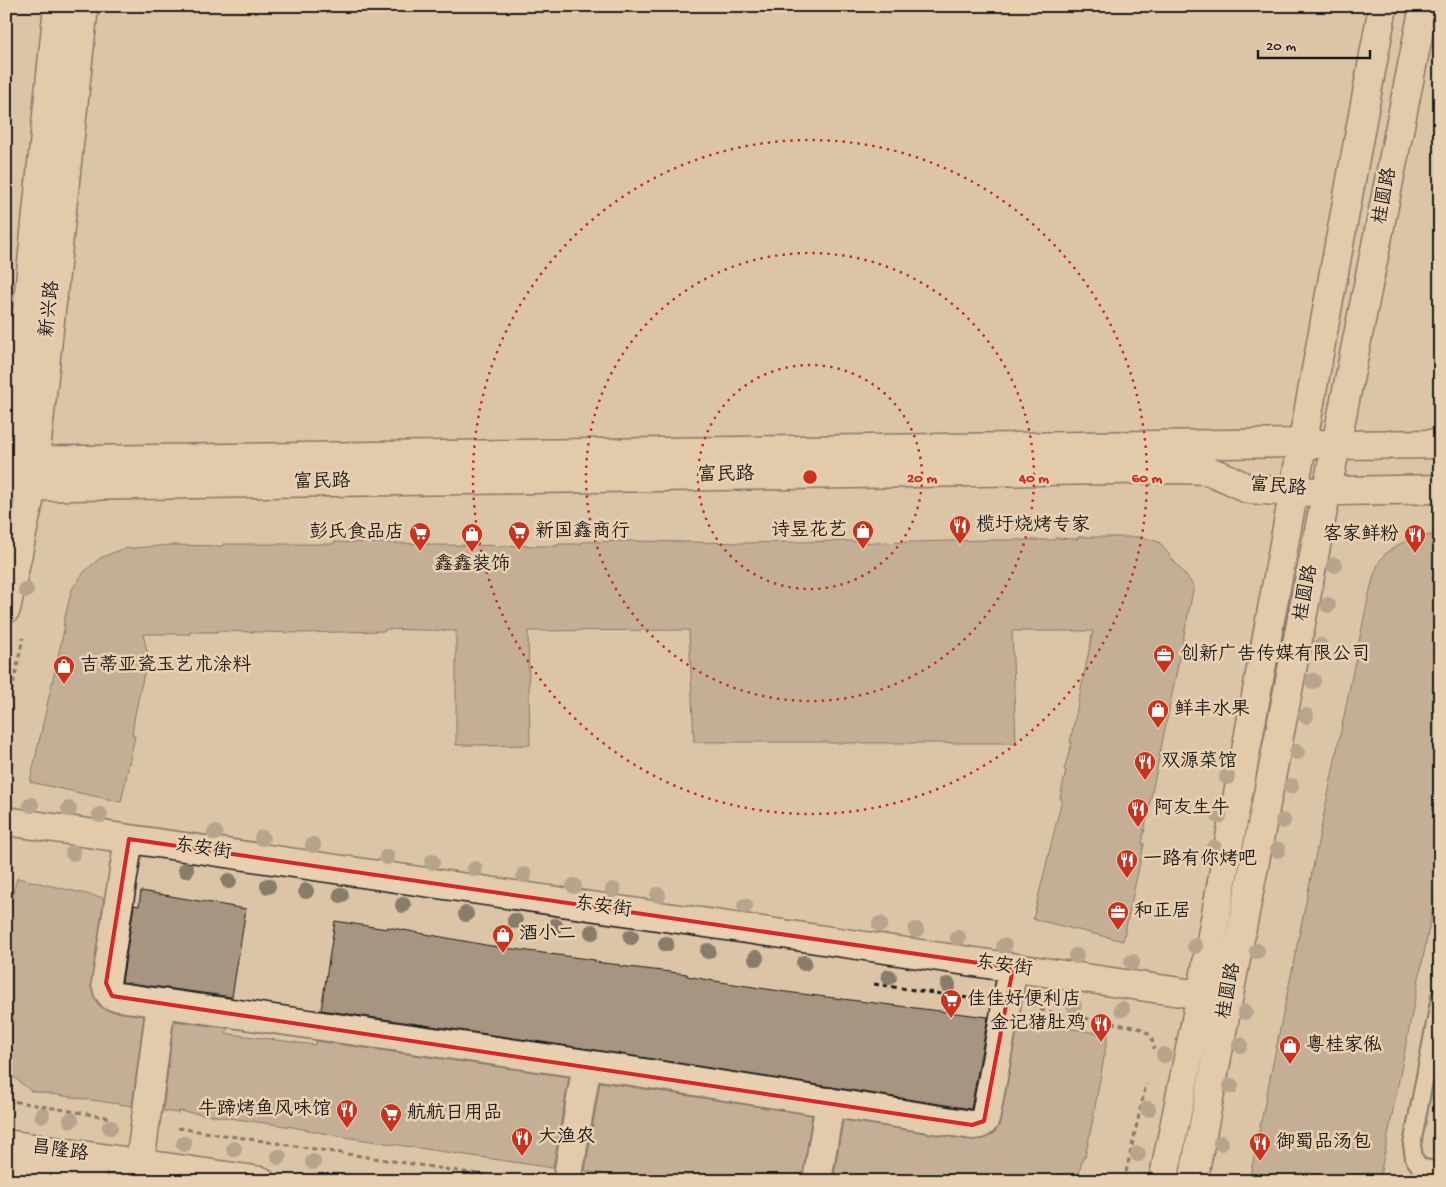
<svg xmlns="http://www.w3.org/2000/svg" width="1446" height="1187" font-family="'Gochi Hand','LXGW WenKai TC',sans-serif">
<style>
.building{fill:#a69580;stroke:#1c1c1c}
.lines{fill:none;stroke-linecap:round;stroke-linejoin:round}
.lane-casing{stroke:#1c1c1c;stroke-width:20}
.street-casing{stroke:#1c1c1c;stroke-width:31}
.secondary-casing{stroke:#1c1c1c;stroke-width:31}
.path{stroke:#1c1c1c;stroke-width:3;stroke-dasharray:5 4;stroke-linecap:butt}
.lane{stroke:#e8d0b0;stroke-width:16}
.street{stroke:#e8d0b0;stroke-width:28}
.secondary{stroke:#e8d0b0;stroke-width:28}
.tree{fill:#887b6a}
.marked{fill:none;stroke:#d62828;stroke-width:4;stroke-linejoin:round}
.ring{fill:none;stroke:#c8321e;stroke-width:2.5;stroke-dasharray:2.5 5}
.labels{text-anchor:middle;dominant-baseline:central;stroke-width:5;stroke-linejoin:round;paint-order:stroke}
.street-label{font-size:19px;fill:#1c1c1c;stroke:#e8d0b0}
.poi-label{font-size:19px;fill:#1c1c1c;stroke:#e8d0b0;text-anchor:start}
.centre{fill:#c8321e;stroke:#e8d0b0;stroke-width:2.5}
.ring-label{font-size:15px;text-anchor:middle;font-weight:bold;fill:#c8321e;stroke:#e8d0b0;stroke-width:5;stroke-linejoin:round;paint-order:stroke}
</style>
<rect width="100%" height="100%" fill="#dcc5a7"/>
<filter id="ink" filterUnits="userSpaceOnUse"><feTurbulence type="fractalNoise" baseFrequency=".02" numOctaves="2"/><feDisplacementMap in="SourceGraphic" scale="10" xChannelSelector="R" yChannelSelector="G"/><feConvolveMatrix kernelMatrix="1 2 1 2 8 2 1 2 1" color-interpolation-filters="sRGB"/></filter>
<g filter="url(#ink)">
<path class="building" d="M1440,534v338l-61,309h-130l119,-583 6,-23 5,-13 8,-10 15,-9 14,-6z
M1078,537h64l17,5 35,44 -48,236 -4,21 2,1 -21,97 -90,-22 29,-120 -2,-1 6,-27 -2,-1 8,-28h-2l23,-111h-81l4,112h-188v-1h-134l-5,-112 -161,1 2,114 -40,1v-1h-34v-114l-71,-2v2l-84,2 -84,-2v1h-27v2h-47l5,21 -13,59 -3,21 3,1 -14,66 -91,-20 35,-157h-2l9,-36 13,-18 15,-13 22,-9 48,-4 53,1v-2h110l1,-2 97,2v1l127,1v-2h23v-2l54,-1 110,2 103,-2 27,2 112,-3h68v-2l23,1z
M17,878l87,20 -13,89 5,14 4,5 9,5 35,5 -12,90 -101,-15 -25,-20v-149z
M141,891l105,18 -14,88 -110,-15 12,-77 5,1z
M335,921l52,8v-2l104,19 104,14v2l25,3v1l67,8v2l21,4 78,12 202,25 -17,92 -382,-60 -268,-39z
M1019,1020l89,15 -17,94 -6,28h-2l-6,24h-244l10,-61 127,20 12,-1 11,-5 6,-8 2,-8z
M174,1021l53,7 -1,5 4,1 85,11 1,-4 253,36 -16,91 -215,-32 -45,-9 -114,-16 -1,2 -15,-2z
M600,1082l212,33 -10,66h-155l-62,-10z"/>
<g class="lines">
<g class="lane-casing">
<path id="lane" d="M1440,997l-28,148 2,13 6,9 20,4"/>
</g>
<g class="street-casing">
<path id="street" d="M6,821l1195,174
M129,839l-23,144 2,8 4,5 475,68 385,61 8,-1 4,-3 2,-6 27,-147
M140,1164l21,-161
M567,1181l20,-117
M817,1181l13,-79"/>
</g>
<g class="secondary-casing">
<path id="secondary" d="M11,461l1292,-18 34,2 103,-1
M10,480l48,-474
M9,487l1169,-18 28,1 23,9 19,10 45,3 147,-3
M6,609l26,-122 52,-481
M6,1144l255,37
M6,1168l88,13
M1163,1181l38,-186 182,-989
M1193,1181l128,-661 103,-514"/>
</g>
<path class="path" d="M6,719l17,-81
M874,984l100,15
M1040,1010l99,18c10,4 14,10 15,21
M6,1100l106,18
M178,1128l345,53
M1124,1181l22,-97"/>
<use href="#lane" class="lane"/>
<use href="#street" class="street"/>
<use href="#secondary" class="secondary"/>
</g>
<g class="tree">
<circle cx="1334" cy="565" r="8"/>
<circle cx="26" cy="590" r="8"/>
<circle cx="1328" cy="605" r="8"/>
<circle cx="1320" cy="646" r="8"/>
<circle cx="1313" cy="681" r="8"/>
<circle cx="1306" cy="716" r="8"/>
<circle cx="1297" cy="752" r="8"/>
<circle cx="1227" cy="777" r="8"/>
<circle cx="1291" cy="786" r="8"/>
<circle cx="31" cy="805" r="8"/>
<circle cx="69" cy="809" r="8"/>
<circle cx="100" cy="815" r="8"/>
<circle cx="1219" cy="816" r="8"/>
<circle cx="1283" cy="821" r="8"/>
<circle cx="215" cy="833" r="8"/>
<circle cx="262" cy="838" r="8"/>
<circle cx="313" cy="845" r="8"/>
<circle cx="1214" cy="848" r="8"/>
<circle cx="1278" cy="850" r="8"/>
<circle cx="73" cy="853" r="8"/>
<circle cx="387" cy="857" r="8"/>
<circle cx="432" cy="862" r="8"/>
<circle cx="475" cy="869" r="8"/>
<circle cx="186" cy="870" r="8"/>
<circle cx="524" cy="875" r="8"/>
<circle cx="229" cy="881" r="8"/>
<circle cx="268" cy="886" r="8"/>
<circle cx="574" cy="886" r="8"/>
<circle cx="613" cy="890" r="8"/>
<circle cx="306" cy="891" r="8"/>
<circle cx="341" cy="895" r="8"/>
<circle cx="658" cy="895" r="8"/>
<circle cx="403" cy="905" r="8"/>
<circle cx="745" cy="906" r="8"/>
<circle cx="466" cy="914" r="8"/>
<circle cx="515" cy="921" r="8"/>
<circle cx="880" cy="924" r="8"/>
<circle cx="555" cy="926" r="8"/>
<circle cx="916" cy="930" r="8"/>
<circle cx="592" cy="932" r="8"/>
<circle cx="631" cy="937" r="8"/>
<circle cx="958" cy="938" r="8"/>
<circle cx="666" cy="944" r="8"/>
<circle cx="1004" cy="946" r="8"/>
<circle cx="1195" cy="946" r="8"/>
<circle cx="708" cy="951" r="8"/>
<circle cx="1257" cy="951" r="8"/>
<circle cx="1076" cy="956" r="8"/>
<circle cx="756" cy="958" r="8"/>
<circle cx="1132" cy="962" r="8"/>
<circle cx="804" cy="963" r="8"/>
<circle cx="889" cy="977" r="8"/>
<circle cx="948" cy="985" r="8"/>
<circle cx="1034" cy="999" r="8"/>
<circle cx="1074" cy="1006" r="8"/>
<circle cx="1122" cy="1009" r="8"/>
<circle cx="1245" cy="1012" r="8"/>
<circle cx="1240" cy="1045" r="8"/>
<circle cx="1164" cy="1055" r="8"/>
<circle cx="1231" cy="1086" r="8"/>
<circle cx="1148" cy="1109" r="8"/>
<circle cx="42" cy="1115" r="8"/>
<circle cx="71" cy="1120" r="8"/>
<circle cx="110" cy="1127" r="8"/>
<circle cx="1221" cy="1143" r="8"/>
<circle cx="184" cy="1144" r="8"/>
<circle cx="234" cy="1149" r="8"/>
<circle cx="1138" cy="1154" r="8"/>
<circle cx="279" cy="1157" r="8"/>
<circle cx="313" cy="1162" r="8"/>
</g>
</g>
<path d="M0 0H1446V1187H0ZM129,839l884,129 -29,153 -12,4 -860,-129 -6,-13z" fill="#dcc5a7" fill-opacity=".55" fill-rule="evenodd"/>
<path class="marked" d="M129,839l884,129 -29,153 -12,4 -860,-129 -6,-13z"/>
<g class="ring">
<circle cx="810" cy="477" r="112"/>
<circle cx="810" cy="477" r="224"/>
<circle cx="810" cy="477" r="337"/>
</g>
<defs>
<g id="restaurant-pin" transform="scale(1.125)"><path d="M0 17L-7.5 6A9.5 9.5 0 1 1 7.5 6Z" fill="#c8321e" stroke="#e8d0b0"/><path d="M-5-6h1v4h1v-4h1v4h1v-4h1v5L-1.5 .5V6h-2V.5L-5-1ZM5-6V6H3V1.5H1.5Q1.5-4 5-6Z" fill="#fff"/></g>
<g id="shop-pin" transform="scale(1.125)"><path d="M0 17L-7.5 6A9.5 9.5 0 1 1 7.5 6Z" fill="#c8321e" stroke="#e8d0b0"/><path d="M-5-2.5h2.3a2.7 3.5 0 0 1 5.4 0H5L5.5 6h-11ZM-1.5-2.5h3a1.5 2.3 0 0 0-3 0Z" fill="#fff"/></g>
<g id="supermarket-pin" transform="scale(1.125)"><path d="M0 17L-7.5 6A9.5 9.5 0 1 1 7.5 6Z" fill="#c8321e" stroke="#e8d0b0"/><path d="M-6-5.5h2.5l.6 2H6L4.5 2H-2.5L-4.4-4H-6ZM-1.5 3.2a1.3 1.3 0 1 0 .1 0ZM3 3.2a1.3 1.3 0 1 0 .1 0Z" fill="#fff"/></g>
<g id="office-pin" transform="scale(1.125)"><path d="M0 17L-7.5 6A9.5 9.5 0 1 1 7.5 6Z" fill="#c8321e" stroke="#e8d0b0"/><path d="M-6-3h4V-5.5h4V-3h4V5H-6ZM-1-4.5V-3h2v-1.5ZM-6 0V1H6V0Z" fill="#fff"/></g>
</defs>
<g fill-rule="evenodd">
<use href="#restaurant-pin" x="960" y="526"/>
<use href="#shop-pin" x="863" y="531"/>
<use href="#supermarket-pin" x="519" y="532"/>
<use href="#supermarket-pin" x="420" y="533"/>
<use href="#shop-pin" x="472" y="534"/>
<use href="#restaurant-pin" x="1415" y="535"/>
<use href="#office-pin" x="1164" y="655"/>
<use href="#shop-pin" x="64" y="666"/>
<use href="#shop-pin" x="1158" y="710"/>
<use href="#restaurant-pin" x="1145" y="762"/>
<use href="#restaurant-pin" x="1138" y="809"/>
<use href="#restaurant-pin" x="1127" y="860"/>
<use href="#office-pin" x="1118" y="912"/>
<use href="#shop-pin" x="503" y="935"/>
<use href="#supermarket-pin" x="951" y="1000"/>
<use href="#restaurant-pin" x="1101" y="1024"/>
<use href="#shop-pin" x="1290" y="1046"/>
<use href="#restaurant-pin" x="347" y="1110"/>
<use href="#supermarket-pin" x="391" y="1114"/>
<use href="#restaurant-pin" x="522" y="1138"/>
<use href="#restaurant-pin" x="1260" y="1143"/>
</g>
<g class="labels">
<g class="street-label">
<text transform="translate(1386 196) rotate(-79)">桂圆路</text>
<text transform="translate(51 309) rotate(-84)">新兴路</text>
<text transform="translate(726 476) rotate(-1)">富民路</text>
<text transform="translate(322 483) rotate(-1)">富民路</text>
<text transform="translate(1278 488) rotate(5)">富民路</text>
<text transform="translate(1307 593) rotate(-79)">桂圆路</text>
<text transform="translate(203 850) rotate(8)">东安街</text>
<text transform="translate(603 908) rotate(8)">东安街</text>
<text transform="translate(1004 967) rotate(8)">东安街</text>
<text transform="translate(1230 991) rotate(-79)">桂圆路</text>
<text transform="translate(60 1152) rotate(8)">昌隆路</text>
</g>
<g class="poi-label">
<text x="976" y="526">榄圩烧烤专家</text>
<text x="847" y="531" text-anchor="end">诗昱花艺</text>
<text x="535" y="532">新国鑫商行</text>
<text x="404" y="533" text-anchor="end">彭氏食品店</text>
<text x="1399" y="535" text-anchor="end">客家鲜粉</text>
<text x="472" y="565" text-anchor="middle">鑫鑫装饰</text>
<text x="1180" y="655">创新广告传媒有限公司</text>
<text x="80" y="666">吉蒂亚瓷玉艺术涂料</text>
<text x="1174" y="710">鲜丰水果</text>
<text x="1161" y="762">双源菜馆</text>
<text x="1154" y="809">阿友生牛</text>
<text x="1143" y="860">一路有你烤吧</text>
<text x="1134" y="912">和正居</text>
<text x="519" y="935">酒小二</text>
<text x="967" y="1000">佳佳好便利店</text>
<text x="1085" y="1024" text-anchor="end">金记猪肚鸡</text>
<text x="1306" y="1046">粤桂家俬</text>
<text x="331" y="1110" text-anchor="end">牛蹄烤鱼风味馆</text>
<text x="407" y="1114">航航日用品</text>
<text x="538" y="1138">大渔农</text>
<text x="1276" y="1143">御蜀品汤包</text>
</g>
</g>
<circle cx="810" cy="477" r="8" class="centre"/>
<g class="ring-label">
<text x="922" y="482">20 m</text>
<text x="1034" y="482">40 m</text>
<text x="1147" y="482">60 m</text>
</g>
<rect width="1446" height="1187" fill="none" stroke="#e8d0b0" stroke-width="25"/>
<rect x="12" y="12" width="1421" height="1162" fill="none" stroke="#1c1c1c" stroke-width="2" filter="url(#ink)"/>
<path d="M1258 50v8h112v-8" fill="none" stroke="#1c1c1c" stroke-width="2.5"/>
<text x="1266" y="50" font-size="15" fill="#1c1c1c" stroke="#e8d0b0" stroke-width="4" paint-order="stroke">20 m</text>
</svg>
